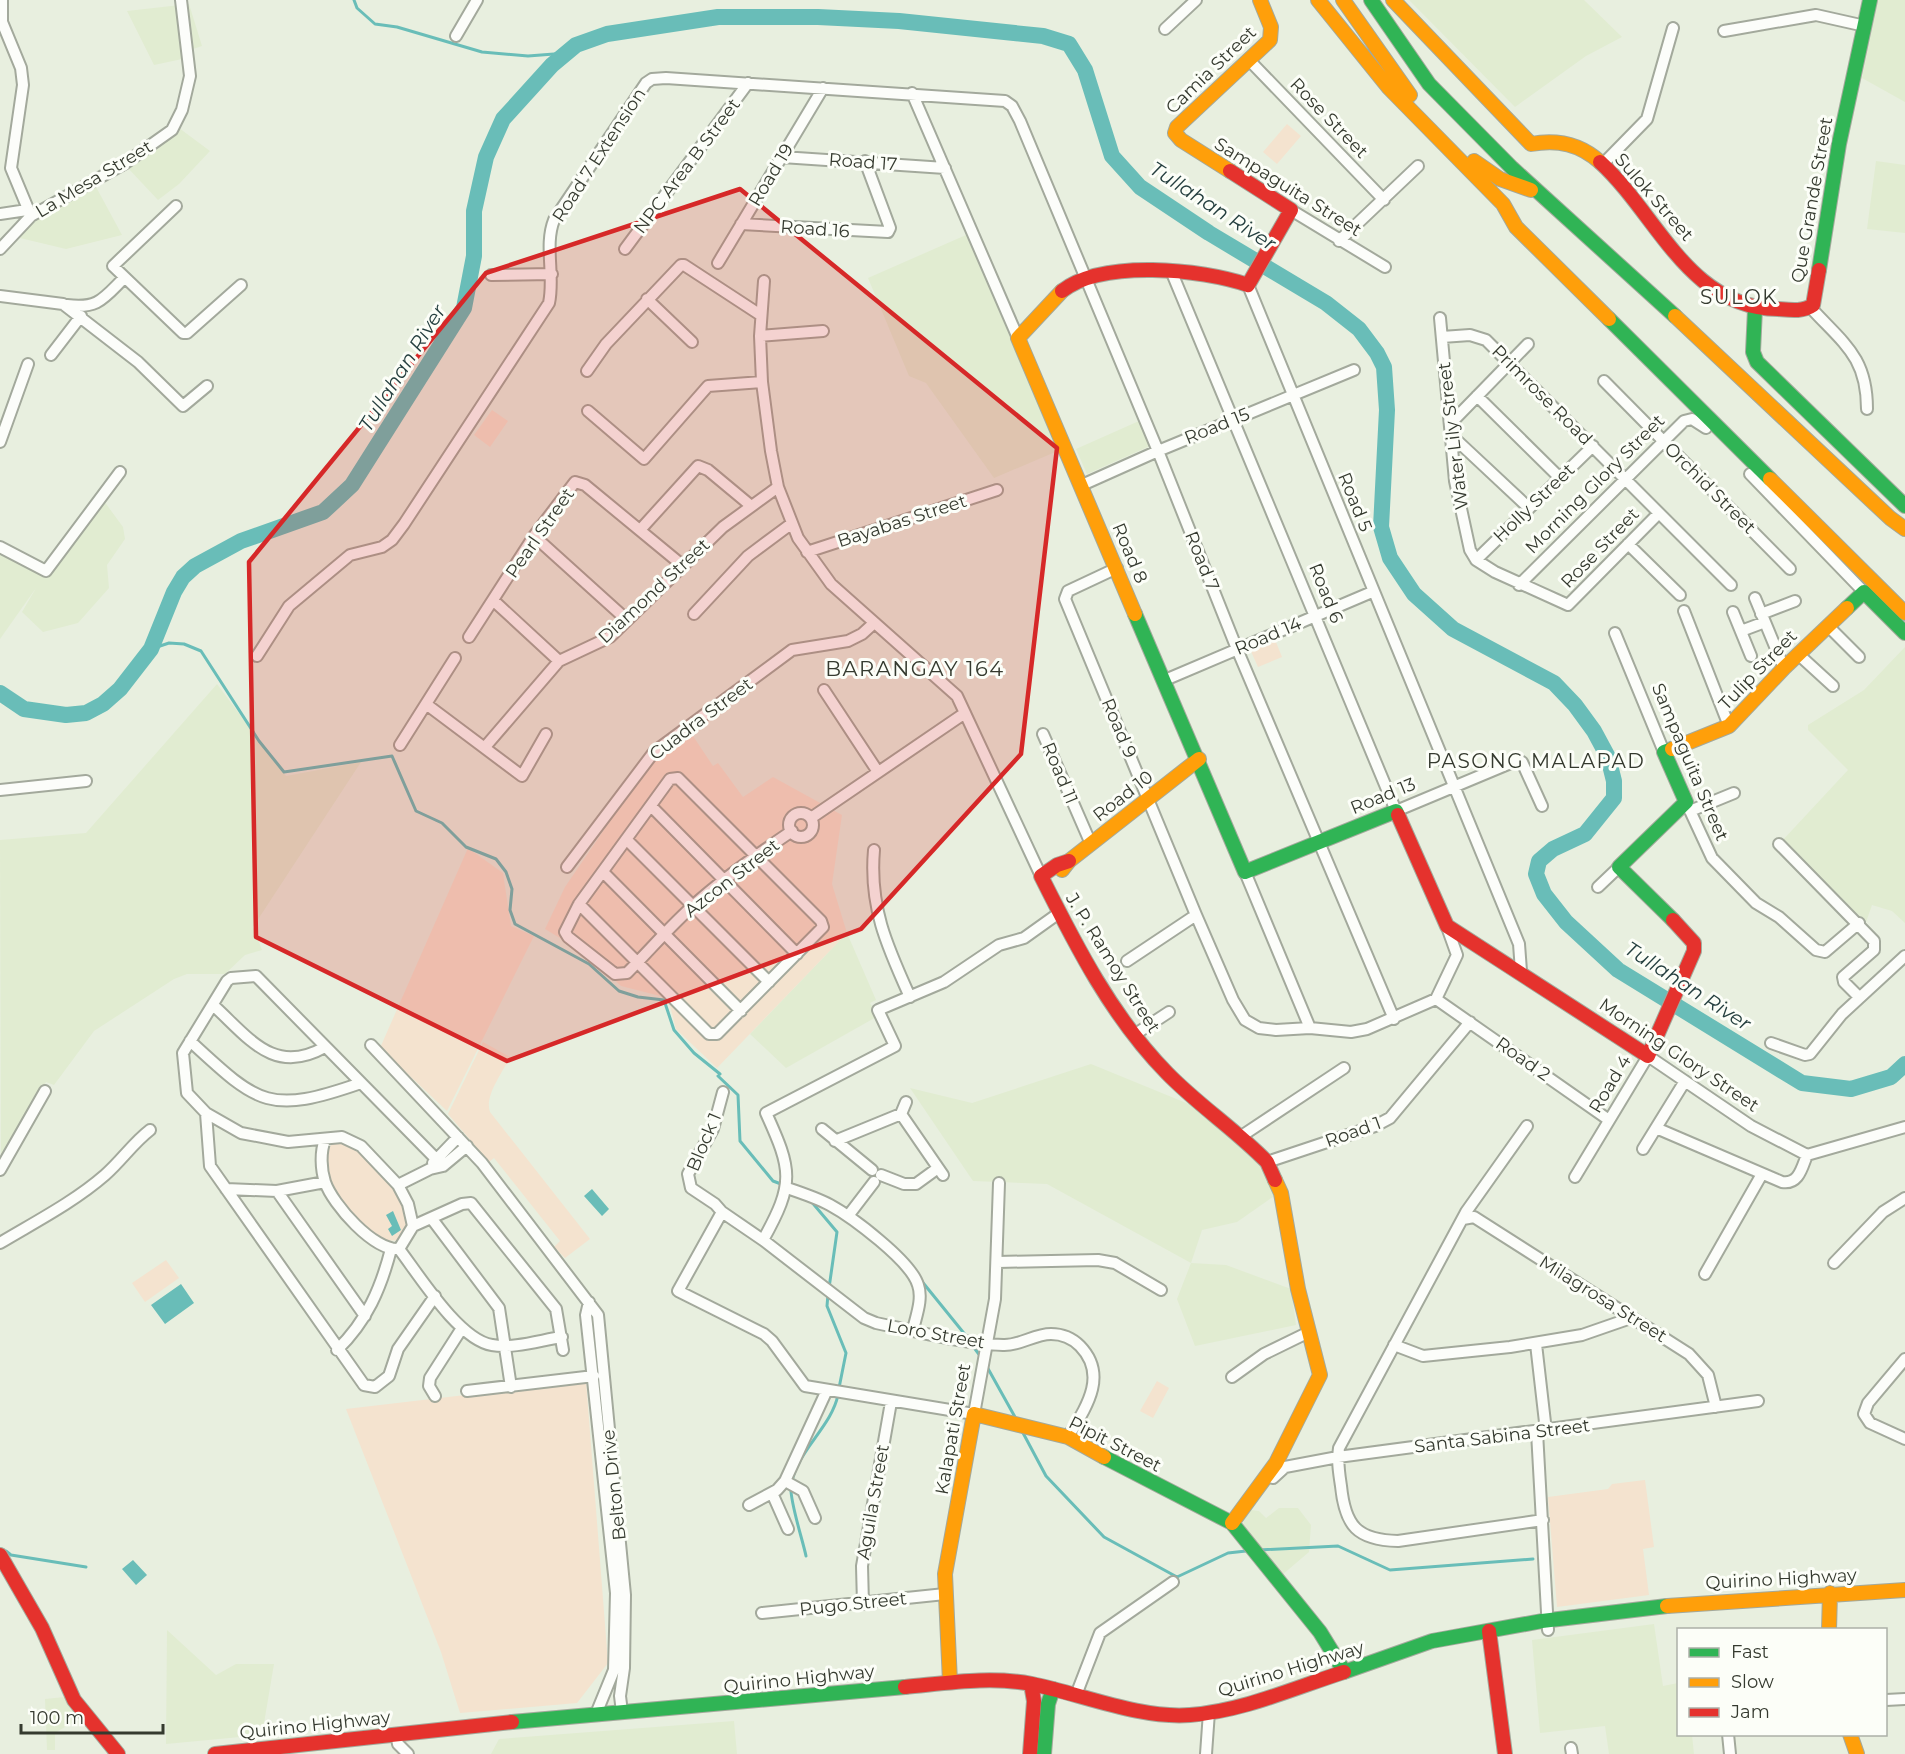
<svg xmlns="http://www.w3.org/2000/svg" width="1905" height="1754" font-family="Montserrat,sans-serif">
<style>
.built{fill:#e1ecd1}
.green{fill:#f4e3cf}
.water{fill:#69bdb8}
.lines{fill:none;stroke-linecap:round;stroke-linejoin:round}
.stream{stroke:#69bdb8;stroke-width:3}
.river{stroke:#69bdb8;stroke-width:16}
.street-casing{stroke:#a3a99c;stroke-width:14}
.fast-casing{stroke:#a3a99c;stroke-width:16}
.slow-casing{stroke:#a3a99c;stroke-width:16}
.jam-casing{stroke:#a3a99c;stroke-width:16}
.street{stroke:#fcfdfa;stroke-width:10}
.fast{stroke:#30b455;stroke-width:14}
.slow{stroke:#ff9f0a;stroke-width:14}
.jam{stroke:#e5322d;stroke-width:14}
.marked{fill:#d62828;fill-opacity:0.2;stroke:#d62828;stroke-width:4.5;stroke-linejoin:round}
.labels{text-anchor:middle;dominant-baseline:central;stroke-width:6;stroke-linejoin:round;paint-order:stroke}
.street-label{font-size:18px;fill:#353a2f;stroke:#fcfef8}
.water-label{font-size:20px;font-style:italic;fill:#253f3f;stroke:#fcfef8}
.neighbourhood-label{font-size:20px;letter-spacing:1.5px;fill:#353a2f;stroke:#fcfef8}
.quarter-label{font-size:21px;letter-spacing:1.5px;fill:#353a2f;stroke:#fcfef8}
</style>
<rect width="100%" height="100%" fill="#e8efdf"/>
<path class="built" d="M1409,0h175l38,37 -36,19 -71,51z
M1878,0h27v102l-43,-24z
M189,4l13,42 -15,5v7l-33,7 -27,-54z
M179,128l31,23 -31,33 -21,16 -32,-34z
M1876,161l29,4v68l-38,-4z
M95,185l27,50 -56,14 -46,-11 5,-12z
M966,235l94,215 -66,28 -68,-95 -17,-7 -41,-98z
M1139,421l11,25 -63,28 -11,-25z
M101,497l22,30 2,12 -18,26 2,23 -31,35 -35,9 -21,-20 14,-24 -36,51v-87l49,19 15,-14 34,-50z
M1905,647v276l-13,-12 -20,-6 -7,20 -84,-83 67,-72 -40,-40v-5l56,-35z
M217,684l69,92 75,-14 -108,165 9,23 -17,5 -20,19h-38l-13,5 -80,52 -40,54 -8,-3 -45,76 -1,-318 86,-7z
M847,933l29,67 -6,3 8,13 -92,52 -36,-34z
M1091,1064l105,43 67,57 14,30 -40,28 -35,8 -11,33 35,2 65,24 5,36 -101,21 -18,-47 14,-36 -144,-79 -74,-3 -63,-93 62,15z
M1279,1508h19l13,17 -2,27 -27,23 -39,-47 1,-11 7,-7 8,1 7,7z
M1654,1624l9,62 15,-3v51l14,1 2,19h-85l-4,-28 -65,7 -8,-93z
M167,1630l49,45 20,-11h38l-12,71 -96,9z
M65,1697l15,21 -25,15v17h-8l-2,-51z
M734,1721l3,33h-246l8,-15z"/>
<path class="green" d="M1287,124l14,12 -24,28 -14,-12z
M492,410l16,11 -18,26 -16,-12z
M1274,637l8,20 -24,10 -9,-20z
M689,730l24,36 5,-3 25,34 30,-20 69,38 -10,69 15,49 -130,135 -41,-39 -8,-31 -47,-12 -33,-31 -43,-26 20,-42 88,-129z
M468,848l35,25 8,53 23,10 -87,175 -67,-63z
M483,1042l27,15c-7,15 -26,39 -20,55l100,127 -25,19 -11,-11 6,-6 -66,-83 -5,4 -41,-48z
M339,1141c7,3 16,6 21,10 18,16 65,67 38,89 -28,7 -68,-48 -71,-73 -2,-8 0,-15 4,-22z
M166,1260l13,18 -34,24 -13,-19z
M586,1381l22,282 -31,40 -117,10 -19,-61 -95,-243z
M1157,1381l12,7 -16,30 -13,-7z
M1645,1480l9,67 -11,2 6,46 -92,12 -9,-110 60,-8 4,-5z"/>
<path class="water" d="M592,1189l17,20 -7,7 -18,-20z
M393,1211l8,19 -9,6 -4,-7 4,-3 -6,-11z
M181,1284l13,19 -29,21 -14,-19z
M133,1560l14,15 -11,10 -14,-16z"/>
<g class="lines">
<path class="stream" d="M354,0l3,8 18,16 22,3 85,25 46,4 39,-3
M151,649l18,-6 15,1 17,7 58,90 25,31 108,-16 24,55 26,12 24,24 30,12 10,13 6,17 -2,21 5,14 74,40 30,27 19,6 26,3 10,30 20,23 26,21
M718,1076l20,19 2,46 33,40 8,3
M810,1200l27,32 -8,56
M920,1279l47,58
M828,1294l-1,12 19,47 -7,35
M972,1345l9,12
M986,1365l29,52
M1022,1431l24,45 58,61 73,40 51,-24 18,-2
M1259,1550l79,-4 52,24 143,-11
M6,1551l5,4 75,12
M806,1556c-3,-15 -17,-57 -15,-70 5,-35 40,-58 47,-91"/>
<path class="river" d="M0,693l24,16 42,6 20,-2 17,-9 17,-15 31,-40 23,-57 9,-15 12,-11 46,-25 82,-29 29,-27 112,-177 10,-52v-45l12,-54 17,-38 49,-54 24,-20 31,-11 111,-17h100l81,4 144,15 26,8 16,26 27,86 28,31 69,46 117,70 33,26 18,24 7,14 3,43 -6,117 9,31 24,36 39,35 101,54 21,22 19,26 14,26 6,24v17l-29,36 -32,15 -14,12 -3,13 8,20 22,28 52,48 184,113 49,6 40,-12 14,-13"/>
<g class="street-casing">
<path id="street" d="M2,0v22l19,46 2,17 -12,83 20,48
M1165,29l31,-29
M1724,31l92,-16 49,11
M456,36l21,-36
M1249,60l135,140
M912,93l106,245
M782,157l163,11
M1603,164l44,-45 26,-91
M176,206l-63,60 70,67h4l54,-48
M1291,210l94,57
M0,214l27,-4
M741,224l147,8 2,-4 -25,-67
M1339,241l79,-75
M0,249l31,-33 93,-52 48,-34 10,-20 8,-34 -9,-76
M625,249l123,-166
M718,263l105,-175
M1172,273l224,538 122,-51 4,2 20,44
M491,275l61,-1
M764,281l-4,55 2,46 9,69 7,36 20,51 33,46 126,112 84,180
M1248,285l271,659 2,27
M0,296l63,8 75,58 45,44 24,-20
M647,299l45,43
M67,305c31,4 36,-6 57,-27
M1811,308c33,36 56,49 56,101
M1440,318l15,163 15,69 6,10 19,12 73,33 91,-92
M760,336l63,-5
M1442,337l28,-2 16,5 245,245
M51,355l30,-39
M587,371l19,-27 75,-79h3l75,49
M1604,381l186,188
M1477,396l82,81
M588,411l56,48 64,-73 54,-4
M1450,424l78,-80
M1451,435l78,73
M0,442l28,-78
M1750,474l114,118
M1082,485l76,-34 196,-81
M640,530l58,-64 10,4 42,35
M534,536l93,84
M1628,544l52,51
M0,547l46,24 74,-99
M807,552l190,-62
M1476,560l117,-114
M1117,568l-49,23 -3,8 131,316 37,85 12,20 14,8 17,2 34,-2 41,4 16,-3 69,-30 21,-44 -10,-28
M1519,585l165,-164 8,-2 14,9
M1755,598l29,70
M494,601l65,60
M1684,611l45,115
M1733,612l18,44
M694,614l54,-58 43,-32
M1761,614l34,-13
M1828,626l31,31
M1741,631l24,-9
M1615,633l49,119
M469,637l65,-101 41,-54 10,3 97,80
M1798,654l35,32
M257,656l32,-50 61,-51 32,-8 10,-7 12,-16 145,-221c6,-27 -5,-58 5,-83l92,-137 6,-4 14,-1 339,23 7,5 8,15 138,330 79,198 157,370
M1165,680l207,-88
M824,690l54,82
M426,704l96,72 24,-42
M1043,734l48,110
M400,745l55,-87
M485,747l74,-86 51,-24 113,-110 55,-40
M0,790l86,-9
M1686,802l26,56 44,45 23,14 37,33 9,2 34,-29
M651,806l146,148
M1690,811l44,-18
M789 825a12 12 0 1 1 24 0a12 12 0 1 1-24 0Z
M811,818l154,-105
M627,840l142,142
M1779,844l95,97v9l-31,27 1,5 15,15
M874,850c-5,57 13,96 36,147
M567,867l87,-115 138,-102 56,-9 14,-7 11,-10
M603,872l138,139
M1245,872l65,156
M1598,887l21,-20
M579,904l130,130h8l106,-107 -2,-6 -143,-143 -8,1 -91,125 -14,28 3,5 47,37 12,-1c23,-23 44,-48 68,-69 30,-27 63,-50 97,-73
M1127,961l69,-46
M1436,999l173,121
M214,1006c35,32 60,70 111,41
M1134,1035l35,-23
M190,1041c69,64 79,74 171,42
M1771,1043l34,12 5,-1 32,-40 63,-58
M371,1045l111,118 116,152 27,280 -1,73 -4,28 2,16
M723,1092l-10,37 -25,45 3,14 24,16 7,8 41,28 101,78 12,5c40,8 86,21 127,22 17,1 31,-11 48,-11 12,0 21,4 29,12 29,30 5,63 -12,91
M206,1113l4,53 154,219 11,2 14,-11 9,-27 37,-53
M901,1114l42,61
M1527,1126l-61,86 -127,236c-2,13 0,25 2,38 4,40 16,54 57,55l145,-21
M1656,1128l126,54c17,3 20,-15 25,-27
M822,1129l50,41
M1240,1137l104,-69
M325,1140c-5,12 -4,30 0,42 8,23 49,69 74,67
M835,1141l66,-27 5,-12
M1643,1149l42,-68
M1267,1162l108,-36 15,-8 80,-96
M433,1163l25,-26
M0,1170l45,-79
M881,1175l23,9h12l22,-16
M1575,1177l73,-121 103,70 56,29 98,-28
M398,1185l32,-16 13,-3 24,-20
M787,1188c15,5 30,10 43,17 22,12 81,56 88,80 5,14 -2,31 -5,45
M226,1189l51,2 48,-9
M277,1191l88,125
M722,1212l-44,79 86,43 8,7 33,45 169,28 21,-115 4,-116
M848,1216l26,-34
M432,1219l67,89 12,79
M1463,1219l11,-2 215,137 19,21 8,32
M413,1226l49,-22 9,-1 85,106 7,41
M763,1240c32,-57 29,-70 3,-127l129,-67 -17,-36 66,-28 55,-37 25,-7 35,-25
M0,1243c35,-21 74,-41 105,-68 17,-15 28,-32 45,-45
M399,1249l14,-23 -5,-22 -10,-19 -37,-39 -19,-9 -54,5 -47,-9 -35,-20 -19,-20 -4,-40 44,-72 4,-3 25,-2 187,190
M399,1249c20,26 60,91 93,96 21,4 49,-5 70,-8
M998,1262l100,-2 17,3 46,27
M1834,1263l49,-51 22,-14
M1705,1274l57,-100
M589,1302l-3,13 30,278 -2,77 -18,44
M1536,1344l10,87
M1394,1345l29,11 87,-9 72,-12 49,-17
M337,1350c30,-29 44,-62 54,-101
M1905,1359l-37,44 -4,11 6,9 35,16
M1232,1377l32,-23 45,-22
M467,1391l127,-15
M435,1396l-6,-10 1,-8 32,-50
M1537,1432l11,198
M1273,1478l12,-11 53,-10 420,-56
M785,1481l18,10 12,27
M772,1493l16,36
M749,1505l28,-15 8,-9 42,-91
M863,1604l-1,-38 29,-164
M762,1613l183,-19
M1076,1695l24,-62 73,-51
M1886,1700l19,-1
M396,1734l2,10 10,10
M1728,1734l2,20
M1571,1748l1,6
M1206,1754l3,-42"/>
</g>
<g class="fast-casing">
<path id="fast" d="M1371,0l58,84 83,84 163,148
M1819,270l20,-126 31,-144
M1755,309l-2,43 4,10 148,144
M1609,319l161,160
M1847,608l17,-16 41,41
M1135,614l110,258 151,-61 2,4
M1672,749l-8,3 22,50 -67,65 54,53
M1104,1457l128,66
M1232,1523l88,109 24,39
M1344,1672l88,-31 110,-20 125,-15
M512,1722l393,-35
M1044,1754l4,-50 5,-15"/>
</g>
<g class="slow-casing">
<path id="slow" d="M1318,0l71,88 114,116 13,23 93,92
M1343,0l67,95
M1393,0l138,144c27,-5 49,0 69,18
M1474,161l26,18 31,11
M1230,171l-49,-31 -6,-7 2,-6 93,-87 1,-13 -11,-27
M1062,291l-44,47 117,276
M1675,316l215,202 15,11
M1770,479l135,134
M1672,749l57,-23 55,-58 63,-60
M1062,870l7,-9 130,-102
M1232,1523l44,-60 44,-88 -22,-86 -17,-96 -6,-13
M1667,1606l238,-16
M1829,1630l1,-37
M950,1682l-5,-108 29,-160 94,23 36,20
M1850,1734l7,20"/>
</g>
<g class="jam-casing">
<path id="jam" d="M1600,162c58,53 88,146 178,147 12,1 25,3 35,-4l6,-35
M1062,291c41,-32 139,-22 186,-6l43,-75 -61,-39
M1398,815l49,111 201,130 46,-105v-8l-21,-23
M1069,861l-12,4 -16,11c35,70 71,141 126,197 31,32 69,57 100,89l8,18
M0,1555l42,73 32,72 44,54
M1489,1631l16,123
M905,1687c43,-4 85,-11 127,-3 49,10 108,35 158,31 53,-4 104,-27 154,-43
M215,1754l297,-32
M1030,1754l4,-53 -3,-17"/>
</g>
<use href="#street" class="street"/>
<use href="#fast" class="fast"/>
<use href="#slow" class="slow"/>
<use href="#jam" class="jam"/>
</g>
<path class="marked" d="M740,189l317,259 -36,306 -160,175 -354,132 -251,-124 -7,-375 237,-289z"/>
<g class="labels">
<g class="street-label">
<text transform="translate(1211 70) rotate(-44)">Camia Street</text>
<text transform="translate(1329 118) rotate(46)">Rose Street</text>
<text transform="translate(599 155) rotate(-57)">Road 7 Extension</text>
<text transform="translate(863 162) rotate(4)">Road 17</text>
<text transform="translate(687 166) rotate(-53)">NPC Area B Street</text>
<text transform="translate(771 175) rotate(-59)">Road 19</text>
<text transform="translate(94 179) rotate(-31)">La Mesa Street</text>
<text transform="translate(1288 187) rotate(32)">Sampaguita Street</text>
<text transform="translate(1654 197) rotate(49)">Sulok Street</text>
<text transform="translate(1812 200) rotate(-80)">Que Grande Street</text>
<text transform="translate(815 229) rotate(4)">Road 16</text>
<text transform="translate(1542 395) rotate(45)">Primrose Road</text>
<text transform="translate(1217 426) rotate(-22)">Road 15</text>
<text transform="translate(1453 436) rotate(-97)">Water Lily Street</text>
<text transform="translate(1595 484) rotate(-45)">Morning Glory Street</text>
<text transform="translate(1710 488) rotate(45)">Orchid Street</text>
<text transform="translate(1355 502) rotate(68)">Road 5</text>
<text transform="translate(1534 503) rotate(-44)">Holly Street</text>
<text transform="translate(902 521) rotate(-18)">Bayabas Street</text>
<text transform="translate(540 533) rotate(-55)">Pearl Street</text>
<text transform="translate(1600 548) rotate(-46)">Rose Street</text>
<text transform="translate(1130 553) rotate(67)">Road 8</text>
<text transform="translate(1202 561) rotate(68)">Road 7</text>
<text transform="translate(654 591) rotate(-43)">Diamond Street</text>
<text transform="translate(1326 593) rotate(68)">Road 6</text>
<text transform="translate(1268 636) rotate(-23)">Road 14</text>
<text transform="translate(1758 670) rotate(-46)">Tulip Street</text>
<text transform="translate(701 719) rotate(-37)">Cuadra Street</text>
<text transform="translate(1119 728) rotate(67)">Road 9</text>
<text transform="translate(1690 762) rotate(67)">Sampaguita Street</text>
<text transform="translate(1060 773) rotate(67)">Road 11</text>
<text transform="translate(1123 796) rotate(-38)">Road 10</text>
<text transform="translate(1383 796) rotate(-22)">Road 13</text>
<text transform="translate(732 878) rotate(-38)">Azcon Street</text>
<text transform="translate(1113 963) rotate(58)">J. P. Ramoy Street</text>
<text transform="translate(1679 1055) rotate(34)">Morning Glory Street</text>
<text transform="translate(1523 1059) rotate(35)">Road 2</text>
<text transform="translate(1610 1084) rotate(-59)">Road 4</text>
<text transform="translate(1353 1132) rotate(-20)">Road 1</text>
<text transform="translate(704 1142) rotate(-67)">Block 1</text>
<text transform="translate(1603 1299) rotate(32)">Milagrosa Street</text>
<text transform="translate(936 1334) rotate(10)">Loro Street</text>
<text transform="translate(953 1429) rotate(-80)">Kalapati Street</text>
<text transform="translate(1502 1436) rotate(-7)">Santa Sabina Street</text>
<text transform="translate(1115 1444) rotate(27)">Pipit Street</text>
<text transform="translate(614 1485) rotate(-96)">Belton Drive</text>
<text transform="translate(873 1502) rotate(-80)">Aguila Street</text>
<text transform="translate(1781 1579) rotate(-3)">Quirino Highway</text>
<text transform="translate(853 1604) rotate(-6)">Pugo Street</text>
<text transform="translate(1291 1669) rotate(-17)">Quirino Highway</text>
<text transform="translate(799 1679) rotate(-6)">Quirino Highway</text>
<text transform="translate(315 1725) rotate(-6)">Quirino Highway</text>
</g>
<g class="water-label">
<text transform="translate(1213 206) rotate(33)">Tullahan River</text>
<text transform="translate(402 368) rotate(-58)">Tullahan River</text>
<text transform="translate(1688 986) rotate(33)">Tullahan River</text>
</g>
<g class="neighbourhood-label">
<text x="1739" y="297">SULOK</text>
<text x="1536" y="761">PASONG MALAPAD</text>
</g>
<g class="quarter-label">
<text x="915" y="668">BARANGAY 164</text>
</g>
</g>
<rect x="1677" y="1628" width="210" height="108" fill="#fcfef8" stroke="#acb0a8" stroke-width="1.5"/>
<rect x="1689" y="1648" width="30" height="9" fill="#30b455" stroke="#acb0a8" stroke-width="1.5"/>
<text x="1731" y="1658" font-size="18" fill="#353a2f">Fast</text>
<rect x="1689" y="1678" width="30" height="9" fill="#ff9f0a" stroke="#acb0a8" stroke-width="1.5"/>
<text x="1731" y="1688" font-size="18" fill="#353a2f">Slow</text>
<rect x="1689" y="1708" width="30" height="9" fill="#e5322d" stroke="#acb0a8" stroke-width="1.5"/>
<text x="1731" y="1718" font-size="18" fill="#353a2f">Jam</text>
<path d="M21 1724v9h142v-9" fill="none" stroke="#353a2f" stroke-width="3"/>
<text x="30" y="1724" font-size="18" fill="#353a2f" stroke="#fcfef8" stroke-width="4.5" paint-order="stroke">100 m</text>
</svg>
